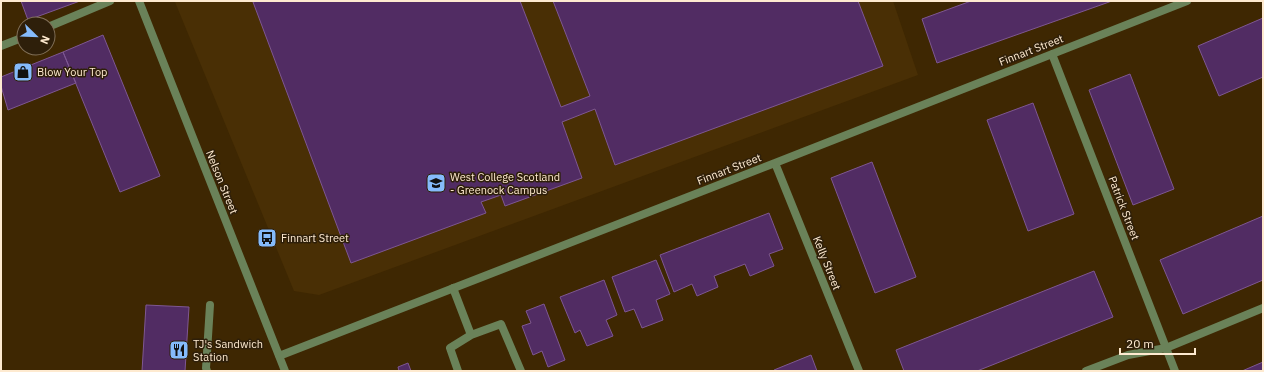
<svg xmlns="http://www.w3.org/2000/svg" width="1264" height="372" font-family="'IBM Plex Sans',sans-serif">
<style>
.built{fill:#492f05}
.building{fill:#512c63;stroke:#7e5792}
.lines{fill:none;stroke-linecap:round;stroke-linejoin:round}
.service{stroke:#6a8259;stroke-width:8}
.minor{stroke:#6a8259;stroke-width:8}
.labels{text-anchor:middle;dominant-baseline:central;stroke-width:3;stroke-linejoin:round;paint-order:stroke}
.street-label{font-size:11px;fill:#feead0;stroke:#2e1f0a}
.poi-label{font-size:11px;fill:#feead0;stroke:#2e1f0a;text-anchor:start}
</style>
<rect width="100%" height="100%" fill="#3e2702"/>
<path class="built" d="M177,1h716l25,74 -599,220 -25,-4 -119,-289z"/>
<path class="building" d="M21,1h59l-52,19z
M257,1h263l41,106 29,-11 -37,-95h305l25,65 -268,99 -20,-56 -33,13 20,56 -77,28 -4,-11 -20,7 5,11 -135,50 -98,-261z
M971,1h141l-175,62 -15,-44z
M1263,18v59l-44,19 -21,-50z
M103,35l57,141 -40,16 -57,-140z
M63,52l13,31 -68,27 -7,-24v-9z
M1130,74l44,115 -41,16 -44,-115z
M1033,103l41,111 -46,17 -41,-111z
M872,162l44,115 -41,16 -44,-115z
M769,213l14,36 -14,5 5,12 -24,10 -5,-12 -31,12 4,11 -21,9 -5,-12 -18,8 -14,-37z
M1263,216v64l-80,34 -23,-54z
M656,260l14,34 -14,6 7,20 -21,8 -8,-19 -9,3 -13,-35z
M1094,271l19,46 -136,54h-73l-8,-21z
M604,280l13,35 -11,5 7,16 -26,10 -7,-16 -5,3 -15,-36z
M544,304l21,56 -17,7 -6,-16 -9,4 -11,-29 9,-3 -5,-12z
M146,305l43,2 -4,64h-43z
M811,355l6,16h-42l-1,-1z
M1263,362v9h-21z
M408,363l3,8h-12l-1,-4z"/>
<g class="lines">
<path class="service" d="M453,288l18,47
M458,371l-8,-23 21,-13 30,-11 20,47"/>
<path class="minor" d="M139,1l146,370
M48,27l62,-26
M1,46l23,-9
M1052,54l123,317
M775,163l84,208
M279,356l496,-193 412,-162
M207,371l-1,-3 4,-63
M1086,371l42,-16 38,-7 97,-40"/>
</g>
<defs>
<g id="shop-square" transform="scale(1)"><rect x="-9" y="-9" width="18" height="18" rx="4" fill="#85bbfb" stroke="#2e1f0a"/><path d="M-5-2.5h2.3a2.7 3.5 0 0 1 5.4 0H5L5.5 6h-11ZM-1.5-2.5h3a1.5 2.3 0 0 0-3 0Z" fill="#111"/></g>
<g id="university-square" transform="scale(1)"><rect x="-9" y="-9" width="18" height="18" rx="4" fill="#85bbfb" stroke="#2e1f0a"/><path d="M0-5L7-2L0 1L-7-2ZM-4 1L0 2.5L4 1V4Q0 6-4 4Z" fill="#111"/></g>
<g id="bus-square" transform="scale(1)"><rect x="-9" y="-9" width="18" height="18" rx="4" fill="#85bbfb" stroke="#2e1f0a"/><path d="M-5-6H5V4H4V6H2V4H-2V6H-4V4H-5ZM-3.5-4V0h7V-4ZM-3.5 1.2v1.5H-2V1.2ZM2 1.2v1.5H3.5V1.2Z" fill="#111"/></g>
<g id="restaurant-square" transform="scale(1)"><rect x="-9" y="-9" width="18" height="18" rx="4" fill="#85bbfb" stroke="#2e1f0a"/><path d="M-5-6h1v4h1v-4h1v4h1v-4h1v5L-1.5 .5V6h-2V.5L-5-1ZM5-6V6H3V1.5H1.5Q1.5-4 5-6Z" fill="#111"/></g>
</defs>
<g fill-rule="evenodd">
<use href="#shop-square" x="23" y="72"/>
<use href="#university-square" x="436" y="183"/>
<use href="#bus-square" x="267" y="238"/>
<use href="#restaurant-square" x="179" y="350"/>
</g>
<g class="labels">
<g class="street-label">
<text transform="translate(1031 50) rotate(-21)">Finnart Street</text>
<text transform="translate(729 169) rotate(-21)">Finnart Street</text>
<text transform="translate(222 182) rotate(68)">Nelson Street</text>
<text transform="translate(1124 208) rotate(69)">Patrick Street</text>
<text transform="translate(827 263) rotate(68)">Kelly Street</text>
</g>
<g class="poi-label">
<text x="37" y="72">Blow Your Top</text>
<text x="450" y="177">West College Scotland<tspan x="450" dy="13">- Greenock Campus</tspan></text>
<text x="281" y="238">Finnart Street</text>
<text x="193" y="344">TJ's Sandwich<tspan x="193" dy="13">Station</tspan></text>
</g>
</g>
<rect width="1264" height="372" fill="none" stroke="#feead0" stroke-width="4"/>
<g transform="translate(36 36) rotate(113)"><circle r="19" fill="#2e1f0a" stroke="#817059"/>
<path d="M0-3L7 15L0 10L-7 15Z" fill="#85bbfb"/>
<text y="-6" font-size="11" font-weight="bold" text-anchor="middle" fill="#feead0">N</text>
</g>
<path d="M1120 348v6h75v-6" fill="none" stroke="#feead0" stroke-width="2"/>
<text x="1126" y="348" font-size="12" fill="#feead0" stroke="#2e1f0a" stroke-width="3" paint-order="stroke">20 m</text>
</svg>
